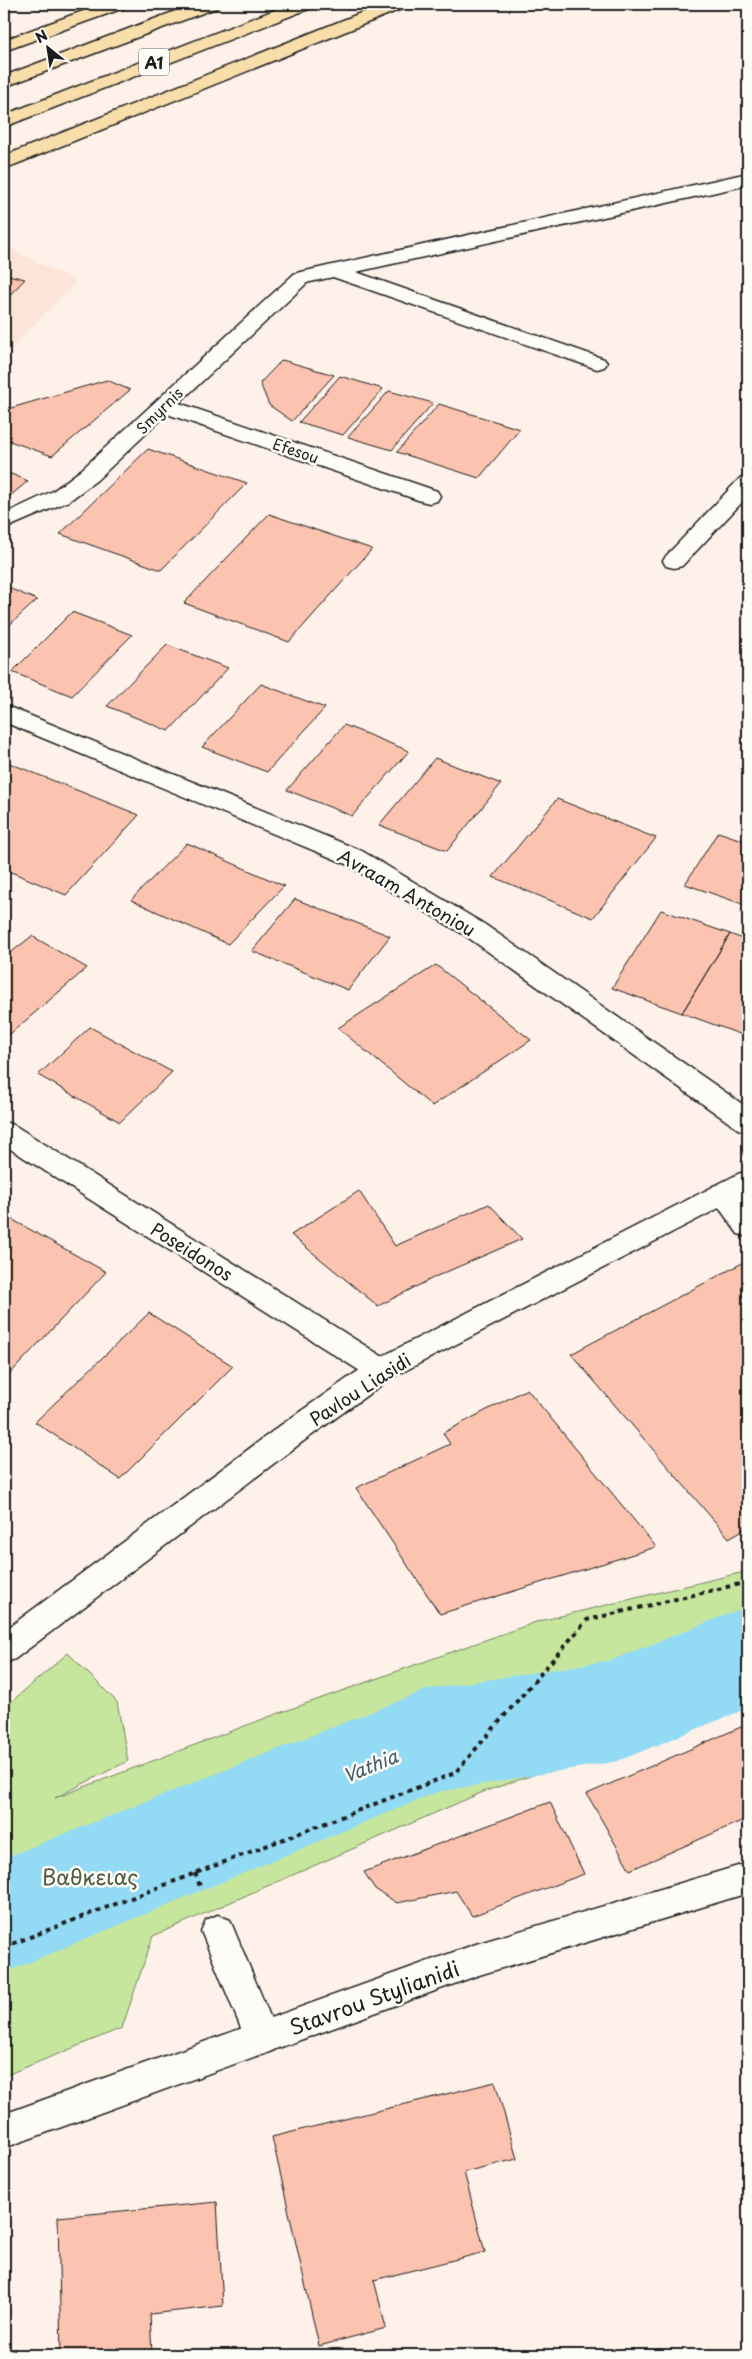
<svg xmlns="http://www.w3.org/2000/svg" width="752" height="2359" font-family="'Playpen Sans',sans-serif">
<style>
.built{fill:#fde4d8}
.green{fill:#c6e69e;stroke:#71815d}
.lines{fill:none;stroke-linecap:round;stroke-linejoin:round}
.river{fill:#93daf5;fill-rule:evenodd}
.building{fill:#fcc4b0;stroke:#1c1c1c}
.service-casing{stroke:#1c1c1c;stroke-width:3}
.minor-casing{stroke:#1c1c1c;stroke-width:3}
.tertiary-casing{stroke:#1c1c1c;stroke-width:3}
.trunk-casing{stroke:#1c1c1c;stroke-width:3}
.path{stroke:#1c1c1c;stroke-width:4;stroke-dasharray:4.5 4.5;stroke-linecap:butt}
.service{fill:#fdfcf7;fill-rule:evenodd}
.minor{fill:#fdfcf7;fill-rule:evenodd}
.tertiary{fill:#fdfcf7;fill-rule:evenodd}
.trunk{fill:#f8deab;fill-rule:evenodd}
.labels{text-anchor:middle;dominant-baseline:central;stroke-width:5;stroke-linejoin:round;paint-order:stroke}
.far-street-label{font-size:15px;fill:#1c1c1c;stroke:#fdfcf7}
.shield{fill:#fdfcf7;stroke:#605f5e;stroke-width:1}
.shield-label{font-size:16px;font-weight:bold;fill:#1c1c1c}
.street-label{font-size:18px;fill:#1c1c1c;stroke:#fdfcf7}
.water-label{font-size:19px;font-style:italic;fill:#465e68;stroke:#fdfcf7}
.near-park-label{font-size:21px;fill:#4f5943;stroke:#fdfcf7}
.near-street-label{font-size:21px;fill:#1c1c1c;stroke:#fdfcf7}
</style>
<rect width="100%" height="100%" fill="#fdf1e9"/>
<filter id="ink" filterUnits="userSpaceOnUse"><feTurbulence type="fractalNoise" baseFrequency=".02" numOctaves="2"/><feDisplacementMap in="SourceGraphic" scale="10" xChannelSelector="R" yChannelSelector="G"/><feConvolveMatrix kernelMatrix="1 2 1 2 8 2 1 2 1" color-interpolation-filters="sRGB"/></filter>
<g filter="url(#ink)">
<path class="built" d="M4,245l72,37 -72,73z"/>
<path class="green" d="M748,1571v127l-69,27 -196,67 -330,144 -31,92 -118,48v-368l64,-55 49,49 11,59 -73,37 216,-82 265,-94z"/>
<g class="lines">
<path class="river" d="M748,1606v102l-130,53 -181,31 -433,181v-115l425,-169 183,-29z"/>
</g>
<path class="building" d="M4,274l21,5 -21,22z
M282,360l52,15 -42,46 -23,-16 -9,-22z
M340,376l43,13 -40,46 -44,-13z
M107,380l23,10 -78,66 -48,-17v-26l7,-5z
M389,391l44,12 -41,47 -44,-13z
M439,404l81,25 -41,49 -82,-26z
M148,449l99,34 -86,87 -101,-36z
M4,471l24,10 -24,20z
M269,514l103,35 -83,93 -105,-39z
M4,586l33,14 -33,30z
M72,612l60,23 -60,61 -60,-24z
M167,645l61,23 -59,63 -62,-25z
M261,684l64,24 -58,64 -65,-25z
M344,725l65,26 -57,65 -65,-26z
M435,758l66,26 -54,67 -68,-26z
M4,761l135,54 -73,80 -62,-26z
M557,799l99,39 -63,80 -100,-41z
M718,832l30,10v64l-63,-22z
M187,843l97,43 -56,58 -97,-44z
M295,899l95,37 -42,54 -96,-39z
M661,910l69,24 -48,79 -70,-25z
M730,934l18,7v96l-66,-24z
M32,936l55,32 -83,71v-81z
M436,965l95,75 -99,66 -94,-78z
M90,1027l82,45 -52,50 -82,-47z
M359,1191l36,55 94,-42 33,35 -85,37 -59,30 -87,-71z
M4,1215l102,57 -102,108z
M748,1260v267l-19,11 -158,-184z
M149,1313l84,53 -113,113 -85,-57z
M527,1389l129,158 -216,67 -84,-126 94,-44 -7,-11z
M748,1724v94l-118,52 -43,-76z
M550,1802l34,72 -112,42 -16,-25 -59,12 -22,-14 -11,-17z
M495,2082l22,77 -53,13 21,80 -111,28 12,48 -67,18 -47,-209z
M217,2202l6,104 -73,8 2,41h-91l-3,-138z"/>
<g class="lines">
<g class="service-casing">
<path id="service" d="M748,173v12l-392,87 248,87 3,4 -3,4 -7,2 -264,-92 -32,7 -7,-2 -3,-4 3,-4 7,-2z
M723,1183c27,9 25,30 25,54l-10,-3 -29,-40 4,-8z
M218,1915l12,5 49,118 -5,12 -12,5 -12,-5 -49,-119 5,-11z"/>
</g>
<g class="minor-casing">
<path id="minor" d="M301,272l7,2 3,4 -3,4 -129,121 258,88 3,5 -3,5 -8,2 -8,-2 -254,-87 -70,66 -28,21 -65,28v-15l49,-23 28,-21 213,-196z
M748,476v20l-66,70 -8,2 -8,-2 -3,-5 3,-5 74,-78z
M4,705l358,146 122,73 264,184v24l-10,-3 -272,-193 -122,-73 -340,-141z
M4,1122l10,3 377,237 5,8 -5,8 -10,4 -10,-4 -367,-233z"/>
</g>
<g class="tertiary-casing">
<path id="tertiary" d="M748,1171v22l-357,185 -90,65 -286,216 -11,4v-32l277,-206 90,-63 367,-188z
M748,1863v30l-272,83 -472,172v-34l472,-170z"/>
</g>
<g class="trunk-casing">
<path id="trunk" d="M102,4h25l-3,4 -120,43v-11z
M194,4h25l-3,4 -212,79v-11z
M290,4h24l-3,4 -307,119v-12z
M383,4h24l-3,4 -400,161v-13z"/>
</g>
<path class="path" d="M195,1873l6,16
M4,1947l451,-174 132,-153 161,-38"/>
<use href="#service" class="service"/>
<use href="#minor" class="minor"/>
<use href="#tertiary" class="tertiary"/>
<use href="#trunk" class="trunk"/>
</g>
</g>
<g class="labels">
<g class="far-street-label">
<text transform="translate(159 410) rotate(-45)">Smyrnis</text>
<text transform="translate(296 450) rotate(19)">Efesou</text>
</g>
<rect class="shield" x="139" y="48.5" width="30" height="27" rx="4"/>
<g class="shield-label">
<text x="154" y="62">A1</text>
</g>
<g class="street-label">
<text transform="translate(407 892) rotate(30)">Avraam Antoniou</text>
<text transform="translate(192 1251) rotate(32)">Poseidonos</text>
<text transform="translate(360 1389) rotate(-33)">Pavlou Liasidi</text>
</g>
<g class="water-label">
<text transform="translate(370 1765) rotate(-22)">Vathia</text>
</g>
<g class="near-park-label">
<text x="90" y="1876">Βαθκειας</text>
</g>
<g class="near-street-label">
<text transform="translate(374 1997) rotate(-20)">Stavrou Stylianidi</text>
</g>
</g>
<rect width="752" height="2359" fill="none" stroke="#fdfcf7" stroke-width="20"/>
<rect x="10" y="10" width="732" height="2339" fill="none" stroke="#1c1c1c" stroke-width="2" filter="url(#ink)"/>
<g transform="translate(48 48) rotate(330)" stroke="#fdfcf7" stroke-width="4" paint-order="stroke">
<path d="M0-4L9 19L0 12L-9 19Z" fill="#1c1c1c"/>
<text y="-8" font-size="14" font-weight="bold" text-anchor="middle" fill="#1c1c1c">N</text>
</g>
</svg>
